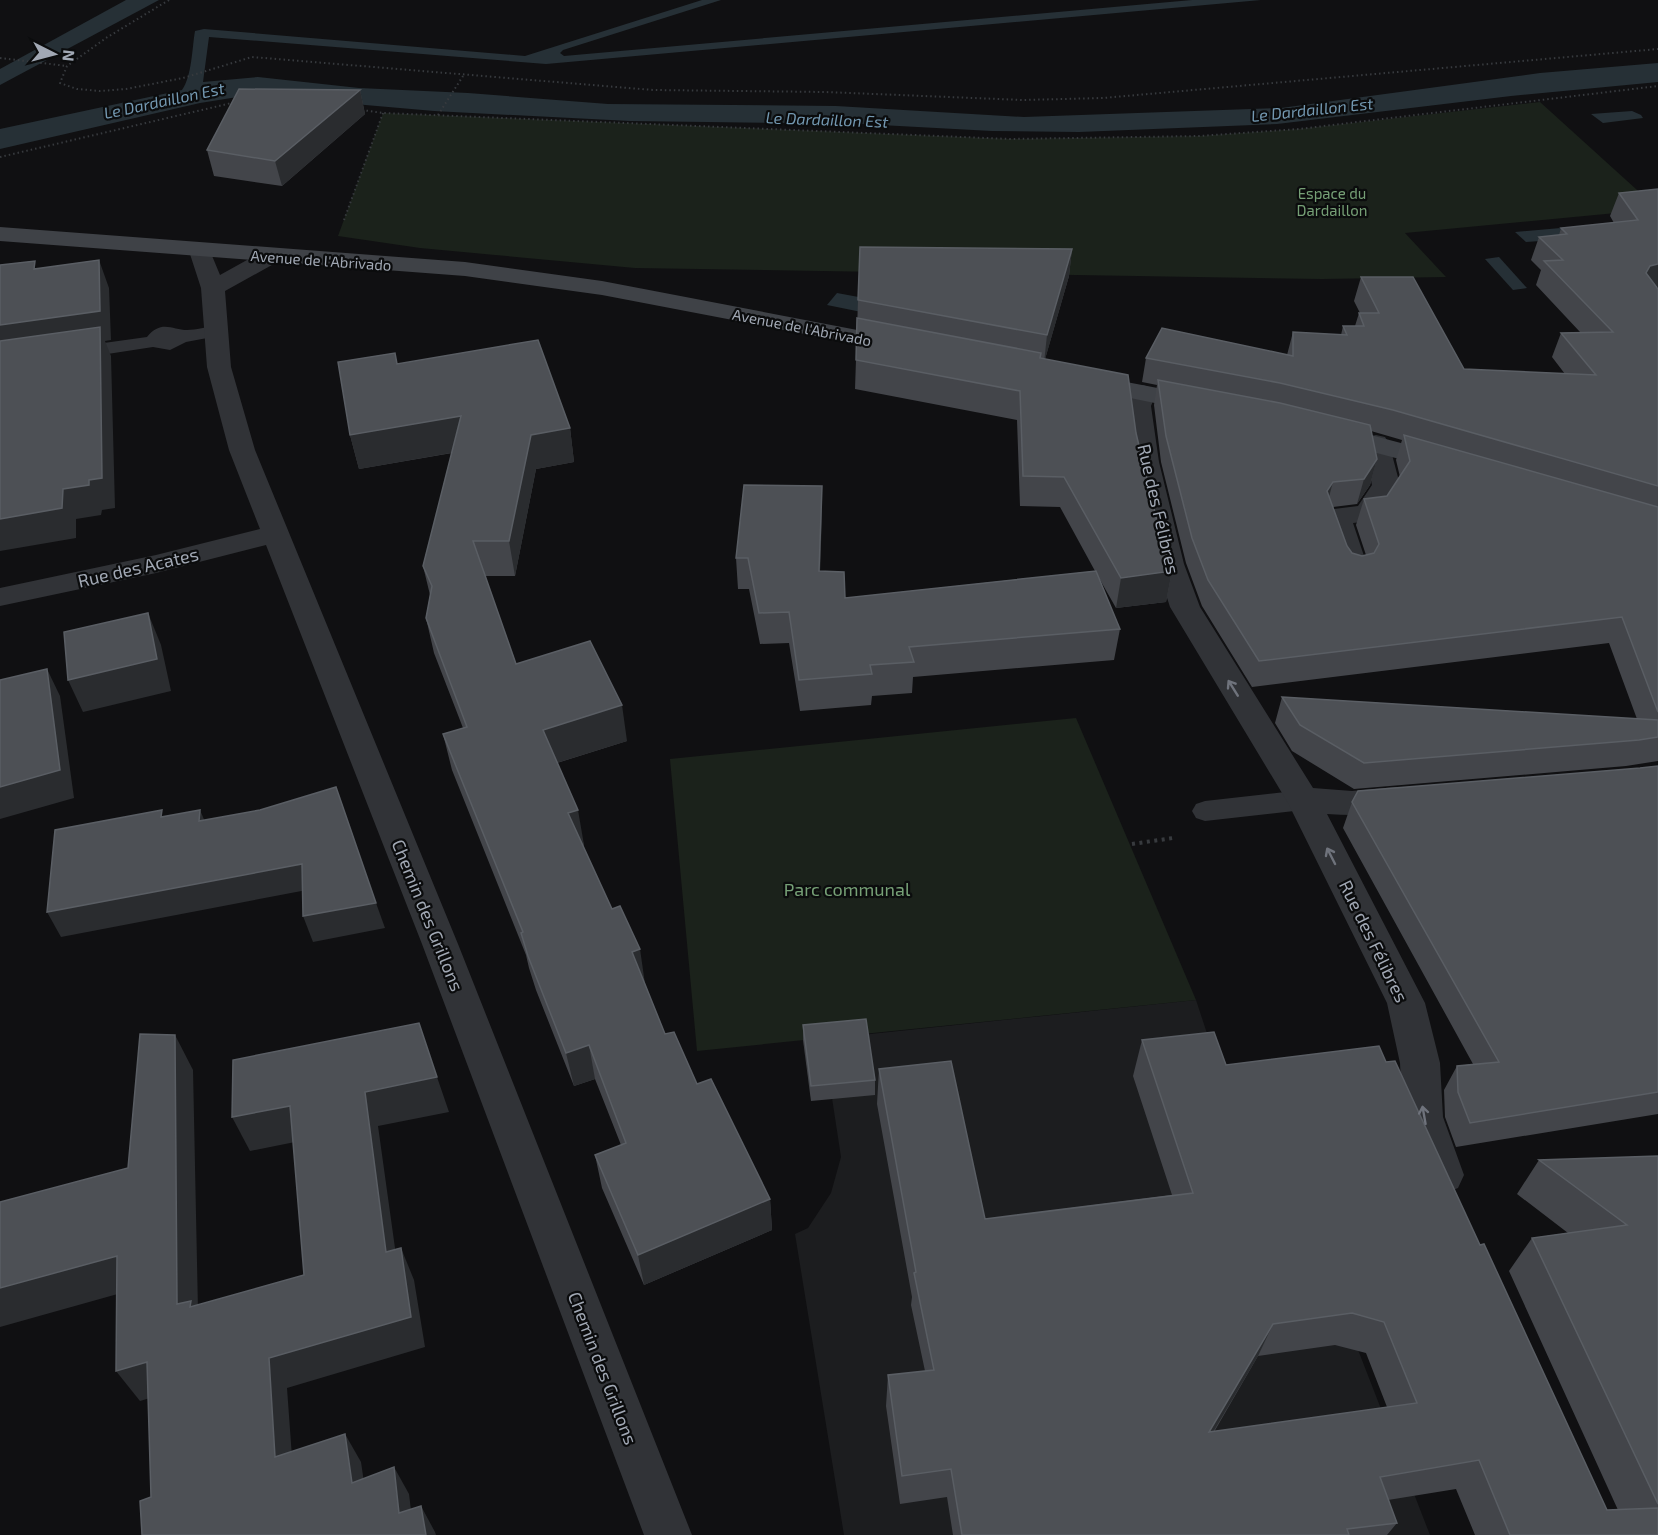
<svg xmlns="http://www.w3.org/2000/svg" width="1658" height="1535" viewBox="0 0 1658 1535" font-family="'Exo 2',sans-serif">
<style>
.built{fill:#1c1d1f}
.green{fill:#1b221b}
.water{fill:#263036}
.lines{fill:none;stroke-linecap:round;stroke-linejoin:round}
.path-far1{stroke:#373a3e;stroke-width:2;stroke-dasharray:1.5 3;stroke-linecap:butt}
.path{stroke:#373a3e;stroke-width:4;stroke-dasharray:3 4.5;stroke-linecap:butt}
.lane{fill:#313337;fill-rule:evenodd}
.street{fill:#313337;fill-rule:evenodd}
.secondary{fill:#3f4247;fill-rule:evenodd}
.wall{fill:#43454a;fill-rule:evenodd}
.shaded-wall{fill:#2a2c2f}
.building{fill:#4d5055;stroke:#5a5e64;stroke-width:1.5;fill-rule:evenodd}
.oneway{stroke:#6f737c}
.labels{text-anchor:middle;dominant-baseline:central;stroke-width:4.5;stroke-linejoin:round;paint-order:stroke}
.far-park-label{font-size:15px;fill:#76a076;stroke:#0b0c0d}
.far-street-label{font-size:15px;fill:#a1a8b4;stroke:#0b0c0d}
.far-water-label{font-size:16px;font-style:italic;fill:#7499b2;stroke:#0b0c0d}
.street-label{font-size:18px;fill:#a1a8b4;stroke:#0b0c0d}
.park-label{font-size:18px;fill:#76a076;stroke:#0b0c0d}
</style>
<rect width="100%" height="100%" fill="#101012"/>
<path class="built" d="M1196,1000L1228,1097L1259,1095L1430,1535H844L795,1234L808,1228L831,1193L841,1157L823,1039Z"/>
<g class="green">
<path d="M1540,102L1658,209L1405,233L1446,277L1322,279L635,268L420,248L338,236L383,113L1010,139L1199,136L1299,129Z"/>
<path d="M1076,718L1196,1000L697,1051L670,759Z"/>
</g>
<g class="water">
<path d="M126,0H159L0,85V69Z"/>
<path d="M702,0H721L563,50L560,53L564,56L1192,0H1261L546,64L209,37L203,82L258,77L359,88L468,93L608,104L836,106L1024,117L1281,108L1540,73L1658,63V82L1511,96L1277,124L1079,132L992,131L862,124L630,121L434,111L250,95L200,103L0,149V129L182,90C192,76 192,48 195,31L204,29L525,56Z"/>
<path d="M1632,111L1641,115L1643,118L1603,123L1591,114Z"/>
<path d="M1572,227L1583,238L1526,242L1515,232Z"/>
<path d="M1499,257L1527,288L1513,290L1485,259Z"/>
<path d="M837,293L880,301L881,316L827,305Z"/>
</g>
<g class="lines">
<g class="path-far1">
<path d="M169,0L106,38L67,66L60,83L77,89L100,91L126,89L183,78L252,57L653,90L825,92L1023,100L1103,98L1658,49"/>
<path d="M0,58L67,66"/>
<path d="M362,110L383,113L1010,139L1199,136L1299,129L1658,86"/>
<path d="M438,115L463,76"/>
<path d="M0,157L236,102"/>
<path d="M344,220L383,113"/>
</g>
<path class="path" d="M1132,844L1173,838"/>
<g class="lane">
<path d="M216,325L223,327L225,331L223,335L186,342L170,350L153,347L75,359L68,357L66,353L68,349L75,347L147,337C161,319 173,330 187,330C196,330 207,327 216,325Z"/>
<path d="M1303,790L1312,793L1316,800L1312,807L1303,810L1205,821L1196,818L1192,811L1196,804L1205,801Z"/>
</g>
<g class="street">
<path d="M200,244L208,246L220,275L263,251L271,249L279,251L282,256L279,261L225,291L231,367L255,450L458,944L692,1535H644L422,944L266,545L156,573L0,606V588L156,555L260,529L229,450L207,367L201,288L189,251L192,246Z"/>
<path d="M1143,385L1152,388L1156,393L1151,406L1159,462L1184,564L1200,607L1313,788L1352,791L1396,787L1408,790L1413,799L1408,808C1382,816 1354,816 1327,814L1425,1003L1440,1063L1443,1117L1464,1175L1458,1188L1443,1194L1428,1188L1403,1117L1400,1063L1387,1003L1288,803L1170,607L1156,564L1133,462L1125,406L1134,388Z"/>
<path d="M1376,435L1385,437L1389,443L1400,485L1377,520L1353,523L1365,559L1361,565L1351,568L1341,565L1322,516L1326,510L1358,506L1372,485L1363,443L1367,437Z"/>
</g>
<g class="secondary">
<path d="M0,227L465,262L602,281L899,338L908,340L911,345L908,350L899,352L602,295L465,276L0,241Z"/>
<path d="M1085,374L1199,396L1208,399L1212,404L1208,409L1199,412L1076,387L1072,382L1076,377Z"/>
<path d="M1329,424L1450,456L1454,462L1450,468L1441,470L1320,438L1316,432L1320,426Z"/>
</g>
</g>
<g class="wall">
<path d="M360,90L365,114L282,186L214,176L207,150Z"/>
<path d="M1658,189L1656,287L1658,289V761L1626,766L1354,789L1292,751L1275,723L1282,697L1637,719L1609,643L1252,687L1202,606L1186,563L1161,462L1154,405L1157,385L1142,382L1146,358L1287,355L1293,332L1341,335L1343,326H1355L1359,313H1360L1354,301L1361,277L1464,369L1565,374L1552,357L1561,333L1580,332L1536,285L1541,270L1531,260L1539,237L1559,235L1561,228L1614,223L1610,216L1619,193ZM1371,431L1402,440L1396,460L1400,477L1387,496L1364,499L1356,525L1366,555L1362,556L1352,553L1347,546L1333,507L1357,504L1370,485L1377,459Z"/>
<path d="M1072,249L1069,276L1045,359L1136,433L1160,534L1172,571L1166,602L1116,608L1099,578L1120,629L1114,660L913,677L912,693L872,696L871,705L800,711L789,643L760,644L749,589H738L736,558L822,486L820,571L845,598L1095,571L1060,507L1020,506L1017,420L855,389L858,300Z"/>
<path d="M397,364L570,428L574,462L536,469L515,576H485L516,664L627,741L557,763L584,845L583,846L645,984L665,1034L770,1199L772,1230L644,1285L602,1188L595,1155L621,1145L595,1079L574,1086L536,990L529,968L526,955L452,770L443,734L463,728L434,653L426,618L430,595L423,566L452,453L359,469L350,435Z"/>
<path d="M1658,766V1114L1456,1147L1445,1117L1444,1090L1457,1066L1473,1064L1343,828L1352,802Z"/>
<path d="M803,1025L875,1080V1095L811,1101L803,1040Z"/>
<path d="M1142,1040L1226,1065L1386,1062L1480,1245L1607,1510H1618L1509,1271L1532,1238L1568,1233L1517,1194L1539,1160L1658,1156V1535H1475L1456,1489L1388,1500L1397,1523L1387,1535H953L947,1497L900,1504L886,1406L888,1375L925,1371L911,1305L912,1297L877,1104L879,1069L985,1219L1172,1195L1133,1076ZM1335,1345L1366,1353L1387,1407L1214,1432L1258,1356Z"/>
</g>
<g class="shaded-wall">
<path d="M360,90L365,114L282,186L275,161Z"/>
<path d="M1072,249L1069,276L1044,363L1047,335Z"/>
<path d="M99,260L109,288L111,340L105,341L111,356L115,508L102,510L101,515L76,519V538L0,551V519L63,489L0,356V325Z"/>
<path d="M1658,264V287L1640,290L1646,273L1650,266Z"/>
<path d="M461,416L468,450L359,469L350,435Z"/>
<path d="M570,428L574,462L536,469L515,576L509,541L531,435Z"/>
<path d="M1377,459L1370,485L1357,504L1364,479Z"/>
<path d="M1333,482L1326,508L1327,491Z"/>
<path d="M822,486V516L819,602V571Z"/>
<path d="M1172,571L1166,602L1116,608L1121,578Z"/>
<path d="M148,613L161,645L171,691L83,712L68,680Z"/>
<path d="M47,669L60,696L74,798L0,819V787Z"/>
<path d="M622,705L627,741L550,765L543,730Z"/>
<path d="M200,810L211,836L199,821Z"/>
<path d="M578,810L584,845L574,848L568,813Z"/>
<path d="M302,864L312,889L61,937L47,912Z"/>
<path d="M376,903L385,928L313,942L303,916Z"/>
<path d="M640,949L645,984L632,952Z"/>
<path d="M175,1035L193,1070L198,1311L177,1304Z"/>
<path d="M589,1045L595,1079L574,1086L566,1053Z"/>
<path d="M437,1077L449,1112L378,1126L400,1284L386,1252L365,1092Z"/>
<path d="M290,1106L305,1140L250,1151L232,1117Z"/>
<path d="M770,1199L772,1230L644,1285L638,1255Z"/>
<path d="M401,1248L414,1280L425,1347L287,1388L294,1485L275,1457L269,1358Z"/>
<path d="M117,1256L139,1288L0,1327V1288Z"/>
<path d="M1273,1324L1258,1356L1196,1461L1209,1432Z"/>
<path d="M147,1362L170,1392L140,1401L116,1371Z"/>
<path d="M345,1434L361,1462L368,1510L352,1483Z"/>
<path d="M394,1467L409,1494L414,1535L399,1513Z"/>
<path d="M421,1506L435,1532L436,1535H426Z"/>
</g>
<g class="building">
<path d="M239,89L360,90L275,161L207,150Z"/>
<path d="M1658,189V264L1650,266L1646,273L1658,289V486L1393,410L1280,383L1146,358L1162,328L1293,356V332L1347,335L1343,326H1364L1359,313H1379L1361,277H1413L1464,369L1596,375L1561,333L1613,332L1544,261L1563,260L1539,237L1567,234L1561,228L1638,220L1619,193Z"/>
<path d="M860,247L1072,249L1047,335L858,300Z"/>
<path d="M99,260L100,311L0,325V265L35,261L34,269Z"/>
<path d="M857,318L1041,353L1040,358L1128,375L1136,433L1160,534L1172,571L1121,578L1064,477L1023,476L1020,391L856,360Z"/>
<path d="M100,327L102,478L89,480V485L63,489L62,508L0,519V341Z"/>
<path d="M538,340L570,428L531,435L509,541H473L516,664L590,641L622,705L543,730L578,810L568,813L612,909L620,906L640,949L632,952L665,1034L674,1032L697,1084L711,1079L770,1199L638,1255L595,1155L626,1143L589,1045L566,1053L528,956L521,933L523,932L443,734L467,727L426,618L432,586L423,566L461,416L350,435L338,362L395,353L397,364Z"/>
<path d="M1158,380L1280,403L1370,425L1377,459L1364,479L1333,482L1327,491L1347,546L1352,553L1362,556L1374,553L1379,544L1364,499L1387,496L1410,461L1404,435L1658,507V712L1622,617L1259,661L1208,580L1192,538L1166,436Z"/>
<path d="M744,485L822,486L819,571L844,572L845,598L1096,571L1120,629L909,647L914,662L870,665L872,674L799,680L789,612L759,613L748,558H736Z"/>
<path d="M148,613L157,659L68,680L64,632Z"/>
<path d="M47,669L60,770L0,787V680Z"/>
<path d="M1282,697L1658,720V737L1639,740L1364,763L1300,725Z"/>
<path d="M1658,766V1092L1470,1123L1458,1092L1457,1066L1499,1062L1352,802L1358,791L1640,768Z"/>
<path d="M336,787L376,903L303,916L302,864L47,912L55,830L162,810L161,817L200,810L199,821L260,810Z"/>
<path d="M866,1019L875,1080L811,1086L803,1025Z"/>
<path d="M419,1023L437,1077L365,1092L386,1252L401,1248L411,1317L269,1358L275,1457L345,1434L352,1483L394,1467L399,1513L421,1506L426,1535H142L140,1501L151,1497L147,1362L116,1371L117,1256L0,1288V1202L128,1168L140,1034L175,1035L177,1304L191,1301L190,1307L304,1275L290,1106L232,1117L233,1060Z"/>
<path d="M1214,1032L1226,1065L1379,1046L1386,1062L1395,1061L1480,1245L1484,1244L1607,1510L1658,1508V1535H1510L1479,1460L1380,1477L1397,1523L1347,1529L1349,1535H962L951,1469L902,1476L888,1375L934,1370L914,1273L916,1272L879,1069L951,1061L985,1219L1193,1193L1142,1040ZM1352,1313L1384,1322L1417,1403L1209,1432L1273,1324Z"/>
<path d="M1658,1156V1504L1532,1238L1627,1225L1539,1160Z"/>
</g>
<defs><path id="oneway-shaft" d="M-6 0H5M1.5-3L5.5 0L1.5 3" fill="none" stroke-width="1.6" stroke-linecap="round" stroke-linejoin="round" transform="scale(1.5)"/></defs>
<g class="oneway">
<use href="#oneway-shaft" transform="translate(1233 688) rotate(-122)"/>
<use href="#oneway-shaft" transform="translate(1331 856) rotate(-117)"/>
<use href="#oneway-shaft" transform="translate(1424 1115) rotate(-100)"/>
</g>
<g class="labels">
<g class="far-park-label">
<text x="1332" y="193">Espace du<tspan x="1332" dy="17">Dardaillon</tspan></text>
</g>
<g class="far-street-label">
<text transform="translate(321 260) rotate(4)">Avenue de l'Abrivado</text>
<text transform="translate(802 327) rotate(11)">Avenue de l'Abrivado</text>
</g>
<g class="far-water-label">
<text transform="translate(164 100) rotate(-12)">Le Dardaillon Est</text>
<text transform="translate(1312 109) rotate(-6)">Le Dardaillon Est</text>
<text transform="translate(827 119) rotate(2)">Le Dardaillon Est</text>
</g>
<g class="street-label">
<text transform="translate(1159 509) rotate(77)">Rue des Félibres</text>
<text transform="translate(138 567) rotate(-13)">Rue des Acates</text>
<text transform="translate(428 915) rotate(68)">Chemin des Grillons</text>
<text transform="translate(1374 941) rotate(64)">Rue des Félibres</text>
<text transform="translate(603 1368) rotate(69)">Chemin des Grillons</text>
</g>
<g class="park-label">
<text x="847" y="889">Parc communal</text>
</g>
</g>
<g transform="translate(54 54) rotate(96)" stroke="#0b0c0d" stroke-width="4.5" paint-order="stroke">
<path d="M0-4.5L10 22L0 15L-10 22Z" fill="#a1a8b4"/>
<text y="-9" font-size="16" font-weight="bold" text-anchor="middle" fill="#a1a8b4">N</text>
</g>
</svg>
